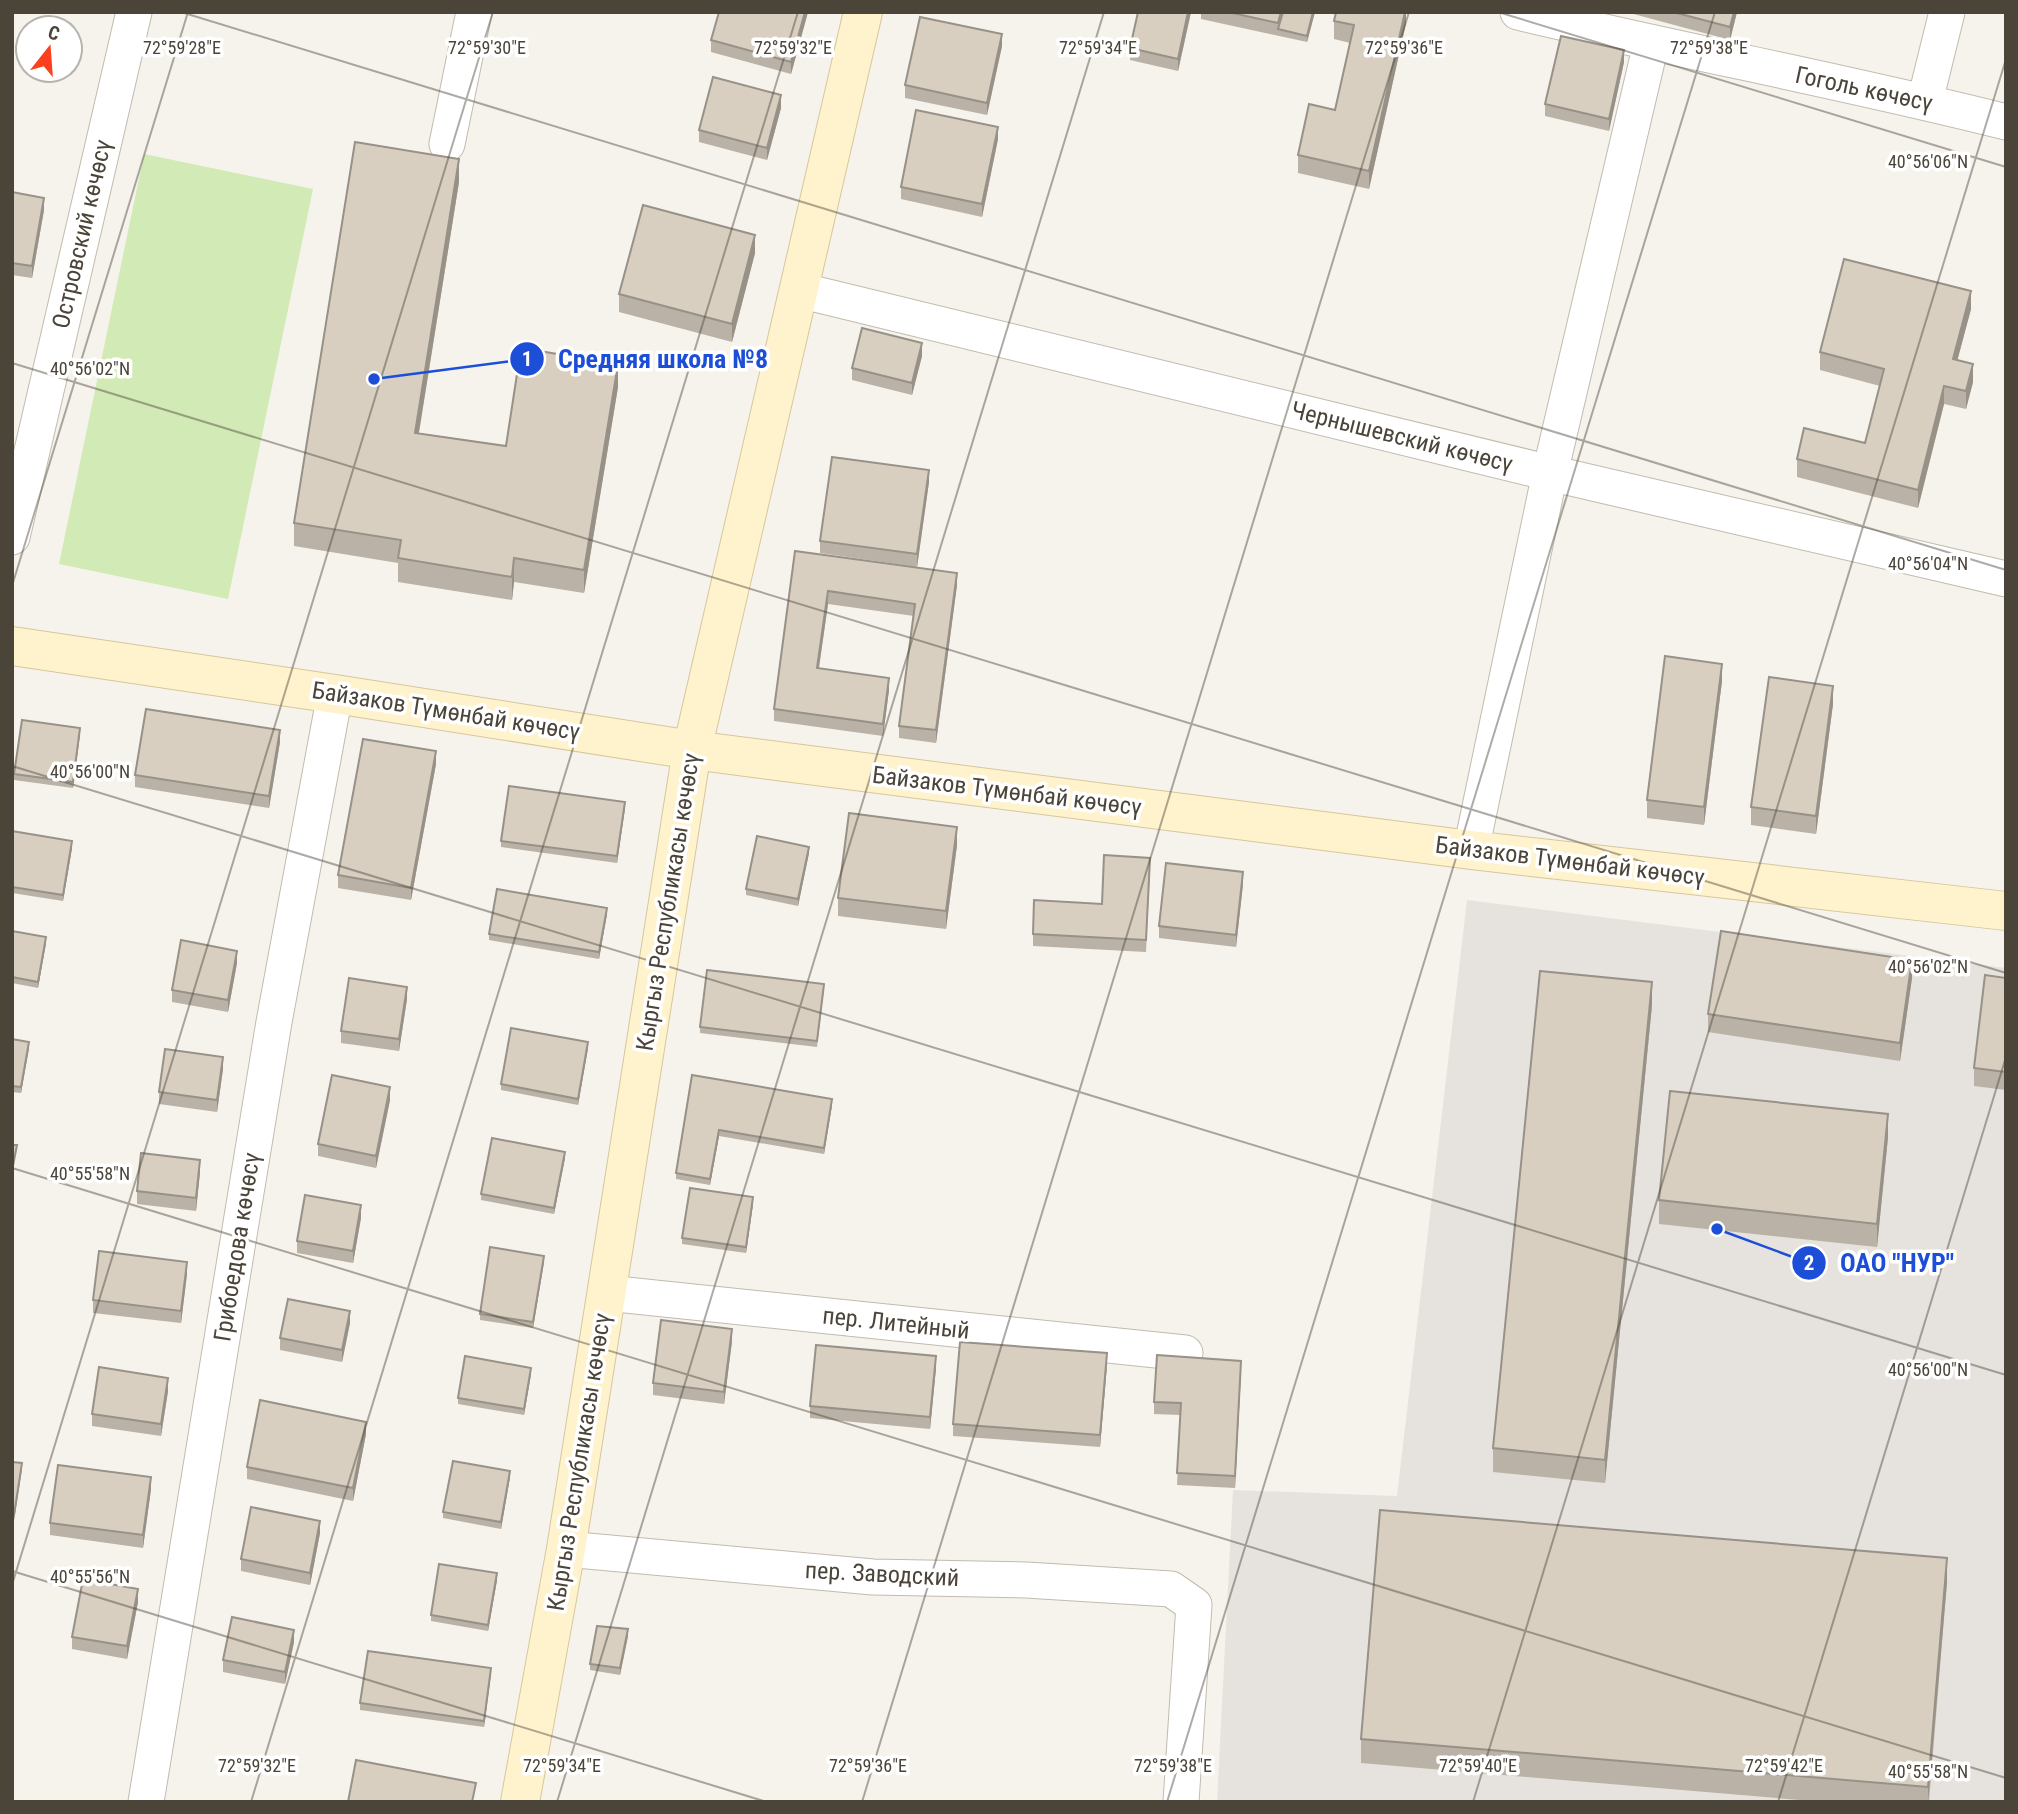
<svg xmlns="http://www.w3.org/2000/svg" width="2018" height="1814" viewBox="0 0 2018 1814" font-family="'Roboto Condensed',sans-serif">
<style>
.industrial{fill:#e6e2dd}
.green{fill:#d2eab5}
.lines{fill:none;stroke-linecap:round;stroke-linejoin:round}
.minor-casing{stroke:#c2bbae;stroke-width:37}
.secondary-casing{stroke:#d6c79b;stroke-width:40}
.minor{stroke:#fff;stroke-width:35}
.secondary{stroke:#fff3cd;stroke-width:38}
.wall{fill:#bab2a6}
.shaded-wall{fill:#979187}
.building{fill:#d8cfc1;stroke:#979187;stroke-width:2}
.ticks{fill:none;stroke:#4b4439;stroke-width:2;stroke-opacity:0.45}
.labels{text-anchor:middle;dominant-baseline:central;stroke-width:7;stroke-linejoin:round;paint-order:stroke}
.street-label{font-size:24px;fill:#4b4439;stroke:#fff}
.ticks-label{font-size:18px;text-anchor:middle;fill:#4b4439;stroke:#fff;stroke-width:7;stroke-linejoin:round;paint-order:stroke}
.leader{fill:none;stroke:#1d4ed8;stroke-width:2.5}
.callout-dot{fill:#1d4ed8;stroke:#fff;stroke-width:2.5}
.mark-label{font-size:21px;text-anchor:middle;font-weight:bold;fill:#fff}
.callout-label{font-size:26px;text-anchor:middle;font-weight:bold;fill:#1d4ed8;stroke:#fff;stroke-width:7;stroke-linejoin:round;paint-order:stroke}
</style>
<rect width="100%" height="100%" fill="#f6f3ec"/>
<path class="industrial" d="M1467,900L2006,968V1802H1217L1233,1490L1397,1496Z"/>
<path class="green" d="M144,154L313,189L228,599L59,564Z"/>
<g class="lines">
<g class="minor-casing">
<g id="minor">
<path d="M1518,12C1680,51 1844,81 2006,122"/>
<path d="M1925,101L1947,12"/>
<path d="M447,144L474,12"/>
<path d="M799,290L1550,473L2006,579"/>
<path d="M12,537L134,12"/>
<path d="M1471,850L1550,473L1651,44"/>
<path d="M607,1293L1185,1353"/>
<path d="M566,1549L873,1577L1026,1580L1171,1589L1194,1605L1181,1802"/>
<path d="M146,1802L274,1022L335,694"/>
</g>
</g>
<g class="secondary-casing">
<g id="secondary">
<path d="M12,646L335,694L692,750L1471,850L2006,911"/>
<path d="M520,1802L566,1549L692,750L863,12"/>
</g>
</g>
<use href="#minor" class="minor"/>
<use href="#secondary" class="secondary"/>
</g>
<g class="wall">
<path d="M808,12L791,74L711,52V40Z"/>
<path d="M1191,12L1178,71L1130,60V48Z"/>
<path d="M1201,12H1315L1307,42L1201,19Z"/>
<path d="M1406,12V23L1369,189L1298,173V155L1335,110L1350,43L1334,39V21Z"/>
<path d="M1626,12H1737L1730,40Z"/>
<path d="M1002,46L987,115L905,98V85Z"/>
<path d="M1624,62L1609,131L1545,116V104Z"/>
<path d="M781,108L767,160L699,142V130Z"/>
<path d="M998,139L982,217L901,199V187Z"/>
<path d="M459,182L419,433L506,446L618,387L584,593L514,582L512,600L398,582V563L294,546V523Z"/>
<path d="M12,192L44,210L32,278L12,275Z"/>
<path d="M755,253L732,342L619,312V294Z"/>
<path d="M1971,309L1957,360L1973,382L1966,409L1944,404L1918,508L1797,477V459L1865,443L1880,386L1820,370V352Z"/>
<path d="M922,356L912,395L852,380V368Z"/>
<path d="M929,482L917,567L820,553V541Z"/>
<path d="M795,551L957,585L936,743L899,738V726L914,616L828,604L819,668L889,690L883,736L774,721V709Z"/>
<path d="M1722,681L1704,825L1647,818V800Z"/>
<path d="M1833,704L1816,834L1751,825V807Z"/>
<path d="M80,734L73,788L14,780V774Z"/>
<path d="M280,742L269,808L135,787V775Z"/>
<path d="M436,764L411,900L338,888V875Z"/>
<path d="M625,808L617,863L501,847V841Z"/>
<path d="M12,831L72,848L63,901L12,893Z"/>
<path d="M957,845L946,929L838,916V898Z"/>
<path d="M809,853L798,906L746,895V889Z"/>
<path d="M1150,870L1146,952L1033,946V934L1102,904Z"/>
<path d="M1243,884L1236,947L1159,938V926Z"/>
<path d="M607,914L599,959L489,940V934Z"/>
<path d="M12,931L46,943L38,988L12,983Z"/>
<path d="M237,963L228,1012L172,1002V990Z"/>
<path d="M1912,978L1900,1061L1708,1032V1014Z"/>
<path d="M2006,978V1090L1974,1086V1068Z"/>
<path d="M824,990L817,1047L700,1033V1027Z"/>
<path d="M407,999L399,1051L341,1043V1031Z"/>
<path d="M1652,1005L1605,1483L1493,1472V1448Z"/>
<path d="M12,1039L29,1048L21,1093L12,1092Z"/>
<path d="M588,1048L578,1105L501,1090V1084Z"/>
<path d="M223,1069L217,1112L159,1104V1092Z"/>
<path d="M692,1075L832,1105L824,1154L719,1136L710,1185L676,1179V1173Z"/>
<path d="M390,1100L376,1168L318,1156V1144Z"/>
<path d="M1888,1137L1877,1247L1659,1224V1200Z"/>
<path d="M565,1158L554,1214L481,1200V1194Z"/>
<path d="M200,1172L196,1211L137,1204V1191Z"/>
<path d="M753,1204L746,1253L682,1244V1238Z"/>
<path d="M361,1218L353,1263L297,1253V1241Z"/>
<path d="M544,1262L533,1328L480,1320V1314Z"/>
<path d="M187,1274L181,1323L93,1313V1300Z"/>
<path d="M350,1323L342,1362L280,1350V1338Z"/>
<path d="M732,1341L724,1404L653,1395V1383Z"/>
<path d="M1107,1365L1100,1447L953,1436V1424Z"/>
<path d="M936,1368L930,1429L810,1418V1406Z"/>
<path d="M1241,1373L1235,1488L1177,1485L1180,1415L1154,1414V1402Z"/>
<path d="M531,1374L524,1415L458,1404V1398Z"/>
<path d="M168,1391L161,1436L92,1426V1414Z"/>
<path d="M366,1434L353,1501L247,1479V1467Z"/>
<path d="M510,1477L501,1529L443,1518V1512Z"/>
<path d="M151,1489L143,1548L50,1535V1523Z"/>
<path d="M320,1533L310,1585L241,1571V1559Z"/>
<path d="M497,1580L488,1631L431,1621V1615Z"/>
<path d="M1947,1582L1929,1802H1824L1361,1763V1739Z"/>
<path d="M138,1602L127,1659L72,1649V1637Z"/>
<path d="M628,1636L620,1675L590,1670V1664Z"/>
<path d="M294,1642L285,1684L223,1672V1660Z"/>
<path d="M491,1674L484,1727L360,1710V1703Z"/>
</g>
<g class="shaded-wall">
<path d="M805,12H808L791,74V62Z"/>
<path d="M1188,12H1191L1178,71V59Z"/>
<path d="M1313,12H1315L1307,42V36Z"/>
<path d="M1405,12H1406V23L1369,189V171Z"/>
<path d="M1734,12H1737L1730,40V27Z"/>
<path d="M1002,34V46L987,115V103Z"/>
<path d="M1624,50V62L1609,131V119Z"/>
<path d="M781,95V108L767,160V148Z"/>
<path d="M998,127V139L982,217V204Z"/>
<path d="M459,159V182L415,456V433Z"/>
<path d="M44,198V210L32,278V266Z"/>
<path d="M755,235V253L732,342V324Z"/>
<path d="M1971,291V309L1953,377V359Z"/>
<path d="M922,343V356L912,395V383Z"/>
<path d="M618,364V387L584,593V570Z"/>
<path d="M1973,364V382L1966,409V391Z"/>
<path d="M1944,386V404L1918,508V490Z"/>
<path d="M929,470V482L917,567V554Z"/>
<path d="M514,558V582L512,600V577Z"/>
<path d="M957,573V585L936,743V730Z"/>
<path d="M828,591V604L817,680V668Z"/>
<path d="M1722,664V681L1704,825V807Z"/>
<path d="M889,678V690L883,736V724Z"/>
<path d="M1833,686V704L1816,834V816Z"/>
<path d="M80,728V734L73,788V782Z"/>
<path d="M280,730V742L269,808V796Z"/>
<path d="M436,751V764L411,900V888Z"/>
<path d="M625,802V808L617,863V856Z"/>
<path d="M957,827V845L946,929V911Z"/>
<path d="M72,841V848L63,901V895Z"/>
<path d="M809,847V853L798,906V899Z"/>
<path d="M1243,872V884L1236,947V935Z"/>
<path d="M607,908V914L599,959V952Z"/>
<path d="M46,937V943L38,988V982Z"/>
<path d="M237,951V963L228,1012V1000Z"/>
<path d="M1912,960V978L1900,1061V1043Z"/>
<path d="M1652,982V1005L1605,1483V1460Z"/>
<path d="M407,987V999L399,1051V1039Z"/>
<path d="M29,1042V1048L21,1093V1087Z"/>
<path d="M588,1042V1048L578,1105V1099Z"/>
<path d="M223,1057V1069L217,1112V1100Z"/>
<path d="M390,1087V1100L376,1168V1156Z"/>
<path d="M832,1099V1105L824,1154V1148Z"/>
<path d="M1888,1114V1137L1877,1247V1224Z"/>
<path d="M719,1130V1136L710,1185V1179Z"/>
<path d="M565,1152V1158L554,1214V1208Z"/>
<path d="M200,1160V1172L196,1211V1198Z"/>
<path d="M753,1197V1204L746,1253V1247Z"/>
<path d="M361,1205V1218L353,1263V1251Z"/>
<path d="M544,1256V1262L533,1328V1322Z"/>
<path d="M187,1262V1274L181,1323V1311Z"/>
<path d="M350,1311V1323L342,1362V1350Z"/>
<path d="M732,1329V1341L724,1404V1392Z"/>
<path d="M1107,1353V1365L1100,1447V1435Z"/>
<path d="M936,1356V1368L930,1429V1417Z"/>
<path d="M1241,1361V1373L1235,1488V1476Z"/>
<path d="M531,1368V1374L524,1415V1409Z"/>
<path d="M168,1378V1391L161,1436V1424Z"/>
<path d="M366,1422V1434L353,1501V1488Z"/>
<path d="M22,1463V1469L14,1521V1515Z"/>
<path d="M510,1471V1477L501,1529V1522Z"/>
<path d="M151,1477V1489L143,1548V1535Z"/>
<path d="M320,1521V1533L310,1585V1573Z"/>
<path d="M1947,1558V1582L1928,1802V1787Z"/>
<path d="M497,1573V1580L488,1631V1625Z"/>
<path d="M138,1589V1602L127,1659V1646Z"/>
<path d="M628,1629V1636L620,1675V1668Z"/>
<path d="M294,1630V1642L285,1684V1672Z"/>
<path d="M491,1668V1674L484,1727V1721Z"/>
</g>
<g class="building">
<path d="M719,12H805L791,62L711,40Z"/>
<path d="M1138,12H1188L1178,59L1130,48Z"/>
<path d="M1228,12H1281L1278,23Z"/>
<path d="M1283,12H1313L1307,36L1278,29Z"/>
<path d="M1336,12H1405L1369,171L1298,155L1309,104L1335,110L1354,25L1334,21Z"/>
<path d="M1673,12H1734L1730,27Z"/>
<path d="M920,17L1002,34L987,103L905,85Z"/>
<path d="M1561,36L1624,50L1609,119L1545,104Z"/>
<path d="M713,77L781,95L767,148L699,130Z"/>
<path d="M916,110L998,127L982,204L901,187Z"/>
<path d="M355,142L459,159L415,433L506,446L521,348L618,364L584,570L514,558L512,577L398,558L401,540L294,523Z"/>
<path d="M12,192L44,198L32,266L12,263Z"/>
<path d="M643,205L755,235L732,324L619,294Z"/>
<path d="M1844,259L1971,291L1953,359L1973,364L1966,391L1944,386L1918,490L1797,459L1804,428L1865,443L1884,369L1820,352Z"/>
<path d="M862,328L922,343L912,383L852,368Z"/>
<path d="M832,457L929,470L917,554L820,541Z"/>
<path d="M795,551L957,573L936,730L899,726L915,604L828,591L817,668L889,678L883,724L774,709Z"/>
<path d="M1665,656L1722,664L1704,807L1647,800Z"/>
<path d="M1769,677L1833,686L1816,816L1751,807Z"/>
<path d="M146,709L280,730L269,796L135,775Z"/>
<path d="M22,720L80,728L73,782L14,774Z"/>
<path d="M363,739L436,751L411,888L338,875Z"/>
<path d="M509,786L625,802L617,856L501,841Z"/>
<path d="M849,813L957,827L946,911L838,898Z"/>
<path d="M12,831L72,841L63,895L12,887Z"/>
<path d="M757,836L809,847L798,899L746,889Z"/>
<path d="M1104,855L1150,858L1146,940L1033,934L1034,900L1102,904Z"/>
<path d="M1166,863L1243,872L1236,935L1159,926Z"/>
<path d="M497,889L607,908L599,952L489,934Z"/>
<path d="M12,931L46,937L38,982L12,977Z"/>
<path d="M1721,931L1912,960L1900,1043L1708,1014Z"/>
<path d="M181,940L237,951L228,1000L172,990Z"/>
<path d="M707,970L824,984L817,1041L700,1027Z"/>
<path d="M1540,971L1652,982L1605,1460L1493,1448Z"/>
<path d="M1985,975L2006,978V1072L1974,1068Z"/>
<path d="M349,978L407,987L399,1039L341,1031Z"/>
<path d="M511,1028L588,1042L578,1099L501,1084Z"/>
<path d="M12,1039L29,1042L21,1087L12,1086Z"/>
<path d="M165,1049L223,1057L217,1100L159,1092Z"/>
<path d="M332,1075L390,1087L376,1156L318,1144Z"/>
<path d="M692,1075L832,1099L824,1148L719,1130L710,1179L676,1173Z"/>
<path d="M1670,1091L1888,1114L1877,1224L1659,1200Z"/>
<path d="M492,1138L565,1152L554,1208L481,1194Z"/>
<path d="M12,1145H17L12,1171Z"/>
<path d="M141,1153L200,1160L196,1198L137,1191Z"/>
<path d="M690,1188L753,1197L746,1247L682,1238Z"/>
<path d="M305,1195L361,1205L353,1251L297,1241Z"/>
<path d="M490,1247L544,1256L533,1322L480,1314Z"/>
<path d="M99,1251L187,1262L181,1311L93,1300Z"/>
<path d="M288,1299L350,1311L342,1350L280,1338Z"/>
<path d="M661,1320L732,1329L724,1392L653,1383Z"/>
<path d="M960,1342L1107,1353L1100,1435L953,1424Z"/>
<path d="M816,1345L936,1356L930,1417L810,1406Z"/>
<path d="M1157,1355L1241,1361L1235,1476L1177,1473L1181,1403L1154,1402Z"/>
<path d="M465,1356L531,1368L524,1409L458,1398Z"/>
<path d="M99,1367L168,1378L161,1424L92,1414Z"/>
<path d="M260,1400L366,1422L353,1488L247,1467Z"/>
<path d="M453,1461L510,1471L501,1522L443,1512Z"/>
<path d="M12,1462L22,1463L14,1515H12Z"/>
<path d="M58,1465L151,1477L143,1535L50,1523Z"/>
<path d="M251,1507L320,1521L310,1573L241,1559Z"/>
<path d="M1380,1510L1947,1558L1928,1787L1361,1739Z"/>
<path d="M439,1564L497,1573L488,1625L431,1615Z"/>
<path d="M83,1579L138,1589L127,1646L72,1637Z"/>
<path d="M232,1617L294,1630L285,1672L223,1660Z"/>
<path d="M597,1626L628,1629L620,1668L590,1664Z"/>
<path d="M368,1651L491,1668L484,1721L360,1703Z"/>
<path d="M356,1760L476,1783L472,1802H348Z"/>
</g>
<path class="ticks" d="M181,12L2006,570M1498,12L2006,167M12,363L2006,973M12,586L188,12M12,766L2006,1375M12,1168L2006,1778M12,1571L767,1802M12,1585L493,12M251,1802L798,12M557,1802L1104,12M862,1802L1409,12M1167,1802L1715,12M1473,1802L2006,59M1778,1802L2006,1057"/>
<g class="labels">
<g class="street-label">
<text transform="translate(1864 89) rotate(12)">Гоголь көчөсү</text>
<text transform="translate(82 234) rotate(-77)">Островский көчөсү</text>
<text transform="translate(1402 437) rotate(14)">Чернышевский көчөсү</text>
<text transform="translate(446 711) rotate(9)">Байзаков Түмөнбай көчөсү</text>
<text transform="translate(1007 791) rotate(7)">Байзаков Түмөнбай көчөсү</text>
<text transform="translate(1570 861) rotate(7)">Байзаков Түмөнбай көчөсү</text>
<text transform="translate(668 902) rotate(-81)">Кыргыз Республикасы көчөсү</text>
<text transform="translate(237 1247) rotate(-81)">Грибоедова көчөсү</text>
<text transform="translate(896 1323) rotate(6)">пер. Литейный</text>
<text transform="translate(579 1462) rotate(-81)">Кыргыз Республикасы көчөсү</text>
<text transform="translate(882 1574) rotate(3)">пер. Заводский</text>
</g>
</g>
<g class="ticks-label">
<text x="182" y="54">72°59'28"E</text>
<text x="487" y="54">72°59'30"E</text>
<text x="793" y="54">72°59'32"E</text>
<text x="1098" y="54">72°59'34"E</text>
<text x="1404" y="54">72°59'36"E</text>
<text x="1709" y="54">72°59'38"E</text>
<text x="1928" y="168">40°56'06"N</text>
<text x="90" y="375">40°56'02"N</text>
<text x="1928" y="570">40°56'04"N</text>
<text x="90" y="778">40°56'00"N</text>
<text x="1928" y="973">40°56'02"N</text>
<text x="90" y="1180">40°55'58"N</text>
<text x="1928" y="1376">40°56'00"N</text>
<text x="90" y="1583">40°55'56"N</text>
<text x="257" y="1772">72°59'32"E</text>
<text x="562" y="1772">72°59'34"E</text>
<text x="868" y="1772">72°59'36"E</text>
<text x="1173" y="1772">72°59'38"E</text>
<text x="1478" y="1772">72°59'40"E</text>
<text x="1784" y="1772">72°59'42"E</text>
<text x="1928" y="1778">40°55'58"N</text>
</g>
<path class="leader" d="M374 379L527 359M1717 1229L1809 1263"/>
<g class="callout-dot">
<circle cx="374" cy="379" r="7"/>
<circle cx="1717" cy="1229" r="7"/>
<circle cx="527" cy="359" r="18"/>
<circle cx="1809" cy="1263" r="18"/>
</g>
<g class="mark-label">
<text x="527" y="366">1</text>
<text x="1809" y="1270">2</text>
</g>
<g class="callout-label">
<text x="663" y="368">Средняя школа №8</text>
<text x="1897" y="1272">ОАО "НУР"</text>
</g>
<rect width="2018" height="1814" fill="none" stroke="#4b4439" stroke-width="28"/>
<g transform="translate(49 49) rotate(17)"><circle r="33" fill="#ffffff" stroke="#b7b4b0" stroke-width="2"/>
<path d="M0-5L12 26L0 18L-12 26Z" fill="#fc3f1d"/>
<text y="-10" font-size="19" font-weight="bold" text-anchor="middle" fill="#4b4439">С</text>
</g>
</svg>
